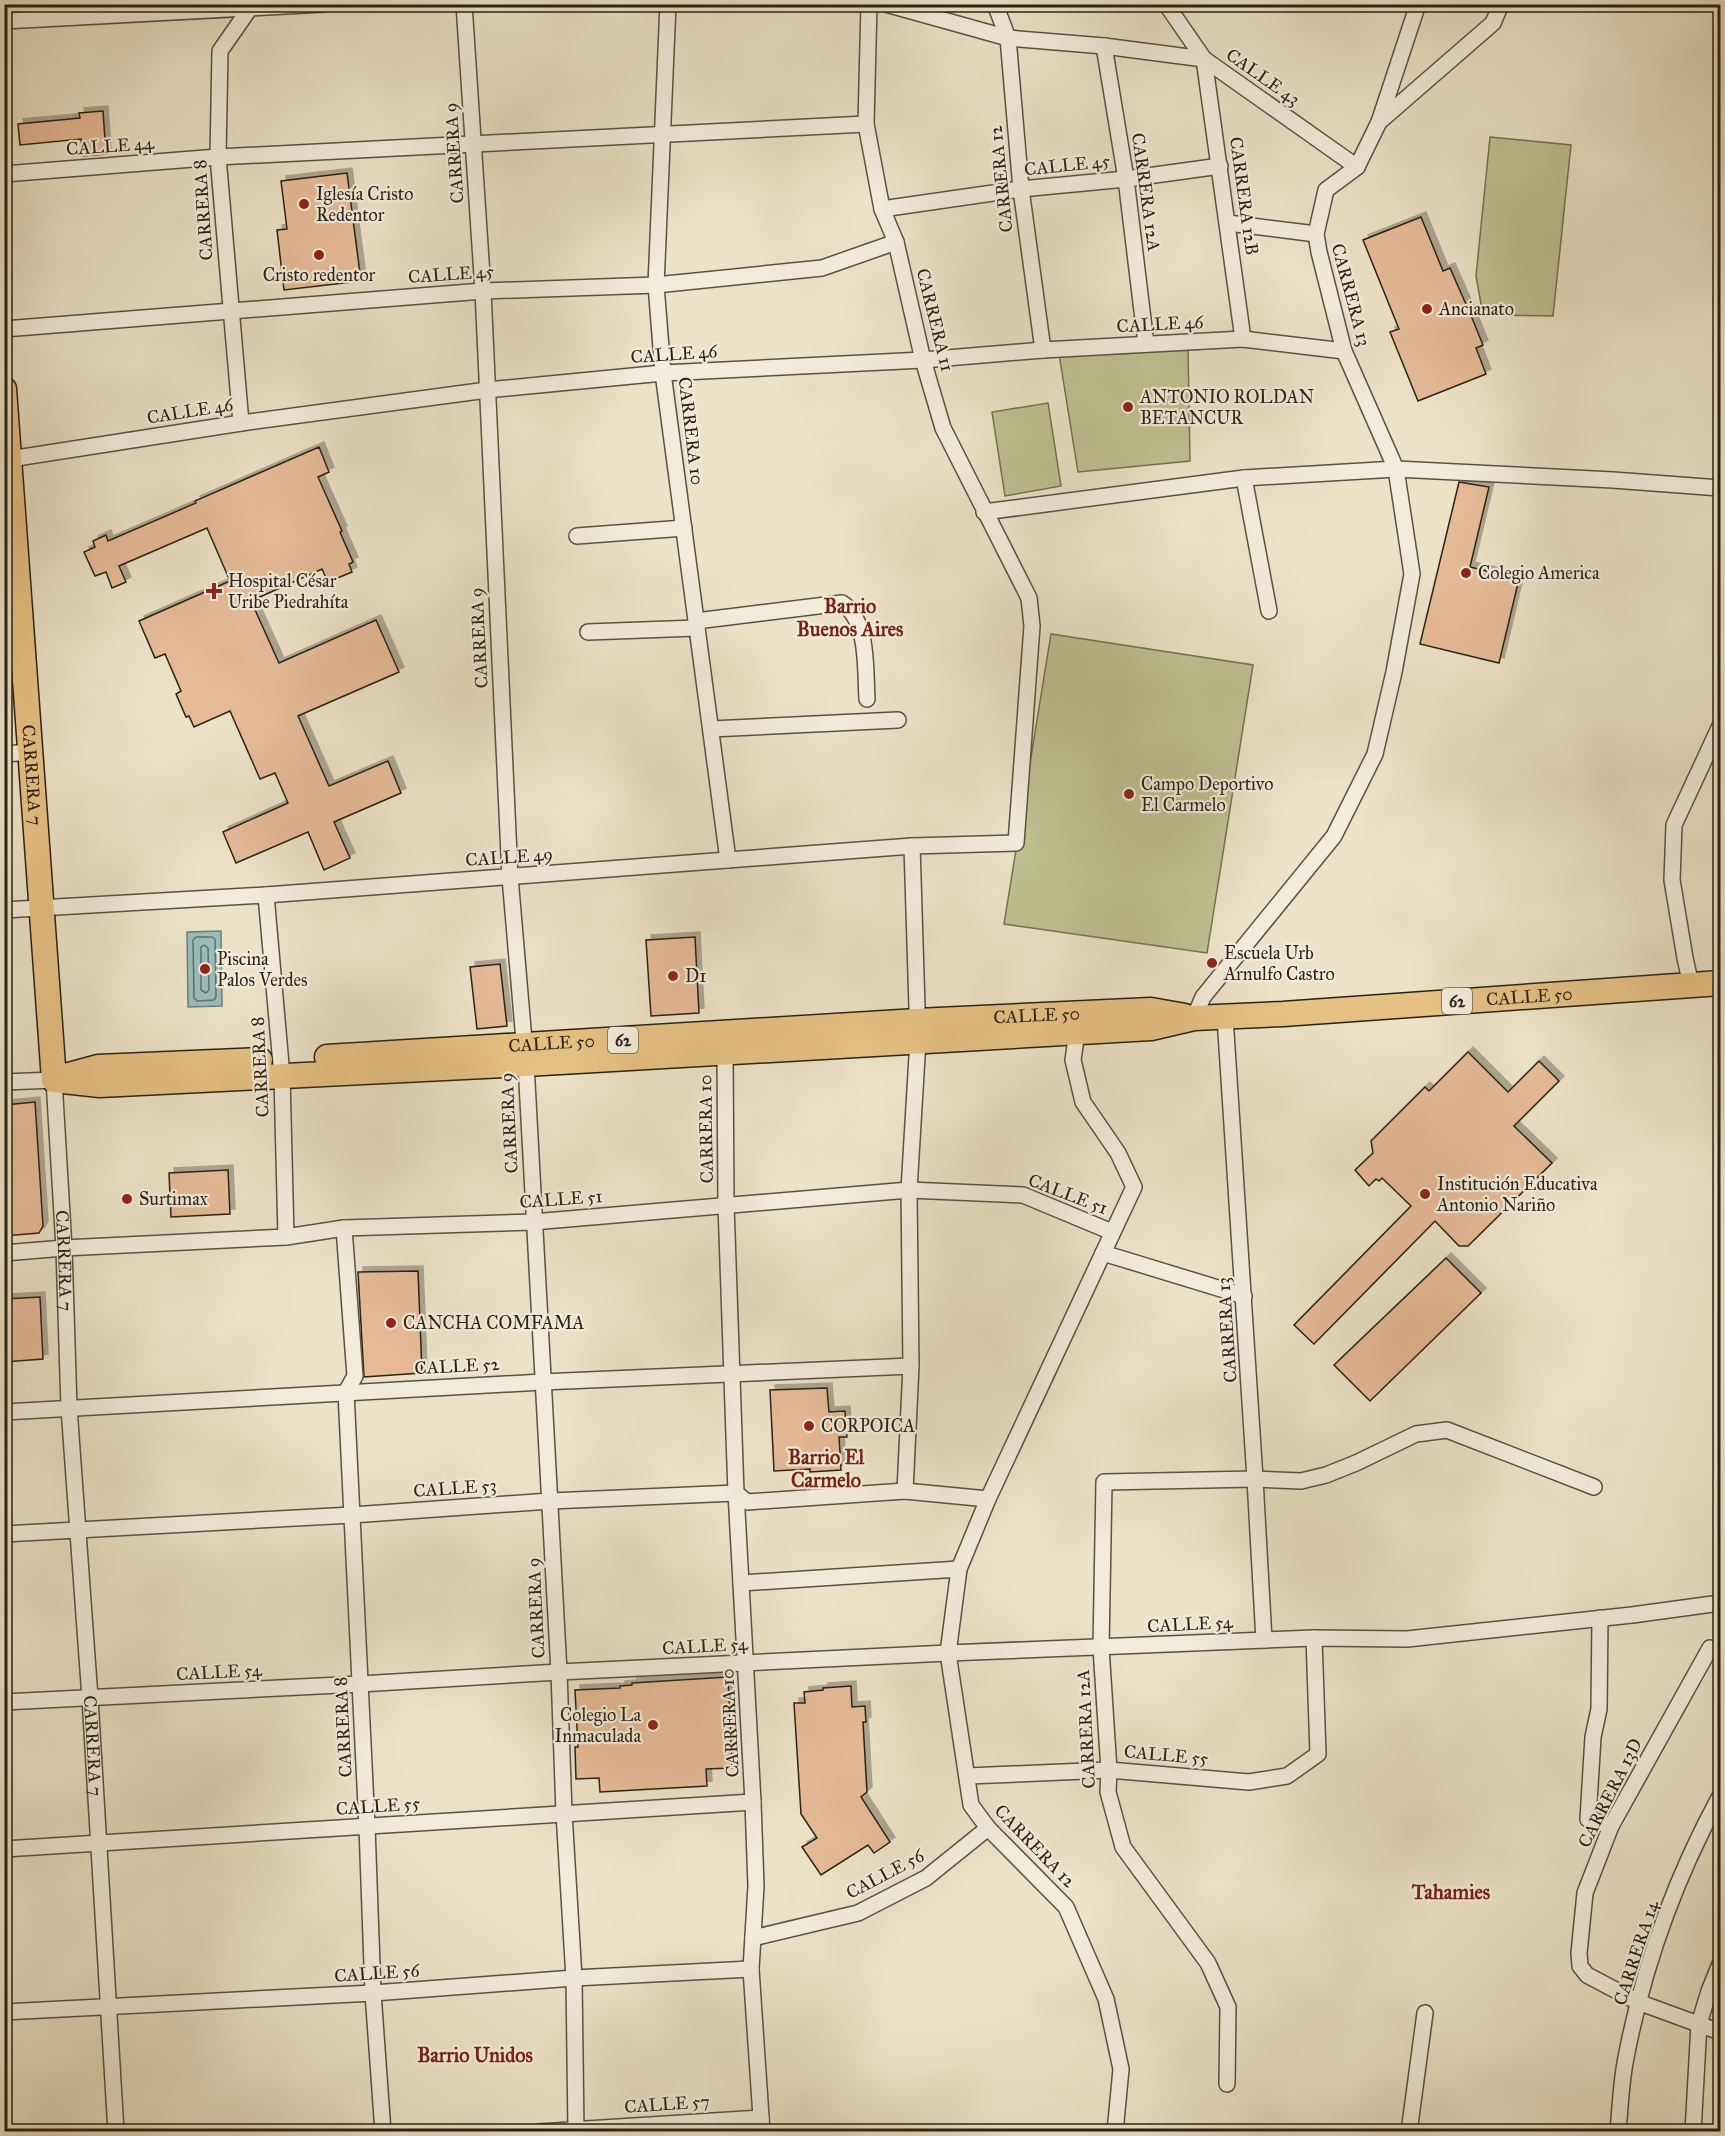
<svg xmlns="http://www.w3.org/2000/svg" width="1725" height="2136" viewBox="0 0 1725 2136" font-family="'IM FELL Great Primer',serif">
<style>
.green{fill:#bec191;stroke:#757053;stroke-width:1.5}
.water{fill:#99bdbb;stroke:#6d7e79;stroke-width:1.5}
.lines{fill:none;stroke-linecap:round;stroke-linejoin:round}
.shore{stroke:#626e68;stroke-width:1.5}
.building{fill:#e6ba97;stroke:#2c2015;stroke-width:1.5;filter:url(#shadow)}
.street-casing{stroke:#5c5042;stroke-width:18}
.primary-casing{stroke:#2c2015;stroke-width:27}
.street{stroke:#f2ecdb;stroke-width:15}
.primary{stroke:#e6c184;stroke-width:24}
.poi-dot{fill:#8f2418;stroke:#f2ecdb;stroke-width:2}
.labels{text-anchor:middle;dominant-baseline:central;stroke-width:4.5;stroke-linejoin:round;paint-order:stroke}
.shield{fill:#f2ecdb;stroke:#675d50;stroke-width:1.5}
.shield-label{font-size:16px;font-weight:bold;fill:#2c2015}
.street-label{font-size:18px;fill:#2c2015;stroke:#f2ecdb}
.poi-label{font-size:18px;fill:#2c2015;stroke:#f2ecdb;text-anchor:start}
.neighbourhood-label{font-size:20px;font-weight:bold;fill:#7a1f14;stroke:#f2ecdb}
</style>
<defs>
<filter id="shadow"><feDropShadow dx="5" dy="-5" stdDeviation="0" flood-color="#0004"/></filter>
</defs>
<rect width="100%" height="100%" fill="#ebe2c7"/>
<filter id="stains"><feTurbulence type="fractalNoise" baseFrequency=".00333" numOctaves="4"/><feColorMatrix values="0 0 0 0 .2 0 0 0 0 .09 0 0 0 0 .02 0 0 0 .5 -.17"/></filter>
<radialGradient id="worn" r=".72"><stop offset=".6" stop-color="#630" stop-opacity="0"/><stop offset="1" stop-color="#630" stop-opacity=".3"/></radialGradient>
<g class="green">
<path d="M1490,137L1571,145L1553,316L1483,315L1476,276Z"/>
<path d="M1188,348L1190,461L1078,472L1059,354Z"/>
<path d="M1048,403L1061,486L1005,496L992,412Z"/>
<path d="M1051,634L1253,665L1207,953L1004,924Z"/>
</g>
<path class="water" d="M221,931L222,1006L188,1007L187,932Z"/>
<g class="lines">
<g class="shore">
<path d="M196,937H212L215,939L216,997L214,1000L197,1001L194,998L193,940Z"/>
<path d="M204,945L208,948L209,990L206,993L201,990V947Z"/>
</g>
</g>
<g class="building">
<path d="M103,111L106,154L83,156L81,139L20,145L18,124L80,118L79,113Z"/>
<path d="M347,173L361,281L284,290L277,230L287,229L281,181Z"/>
<path d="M1421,217L1443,271L1450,268L1472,318L1483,345L1476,348L1486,374L1418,401L1390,332L1399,329L1363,240Z"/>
<path d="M319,447L329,472L318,477L342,531L340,532L353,562L349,564L352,572L328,582L322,569L251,601L279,663L376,620L399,672L298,716L329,786L388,761L401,793L334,822L350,858L324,870L308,832L236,863L223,832L288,803L275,773L260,779L230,711L194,727L189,716L186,717L176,694L181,691L165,654L155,658L139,621L230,581L207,528L119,566L126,582L112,588L106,572L95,576L84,552L95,547L93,541L106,535L108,541L196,503L195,501Z"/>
<path d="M1459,482L1489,487L1470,567L1519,579L1499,663L1420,644Z"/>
<path d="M695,937L699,1013L651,1016L646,940Z"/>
<path d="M500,964L507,1026L477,1029L470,967Z"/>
<path d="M1468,1052L1508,1092L1539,1061L1559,1081L1514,1126L1552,1163L1468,1246H1459L1435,1221L1314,1344L1294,1325L1411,1206L1382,1178L1379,1181L1376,1179L1369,1186L1355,1170L1373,1153L1371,1141L1425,1087L1429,1091Z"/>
<path d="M35,1102L43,1226L39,1233L4,1236V1105Z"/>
<path d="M228,1170L230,1214L171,1217L169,1173Z"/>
<path d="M1446,1258L1481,1293L1370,1401L1334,1365Z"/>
<path d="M418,1271L422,1373L364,1377L358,1272Z"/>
<path d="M40,1297L43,1359L4,1362V1299Z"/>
<path d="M827,1388L829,1412L845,1411L847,1437H839L841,1470L810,1472V1469L774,1471L770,1390Z"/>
<path d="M728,1677L732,1768L706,1769L707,1786L600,1792L599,1778L576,1779L575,1747H578L575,1690L620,1688V1686L632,1685V1683Z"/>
<path d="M851,1686L852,1707L865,1706L866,1722H863L867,1792L861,1797L890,1842L874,1853L868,1845L821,1875L802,1847L817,1838L801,1814L794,1703H805L804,1692L823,1690V1688Z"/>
</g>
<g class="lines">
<g class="street-casing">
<g id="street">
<path d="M464,4L483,291L510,877L526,1064L559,1672L564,1813L574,1978L576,2132"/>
<path d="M668,4L656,285L663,373L728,860"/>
<path d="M886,4L1008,38L1104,46L1204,59L1357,167"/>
<path d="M995,4L1008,38L1021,189L1043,350"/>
<path d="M1166,4L1204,59L1243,339"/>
<path d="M4,21L324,4"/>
<path d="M1104,46L1126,179L1146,344"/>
<path d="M1379,122L1493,23L1501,4"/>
<path d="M4,174L218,157L866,124"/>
<path d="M882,209L1021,189L1126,179L1220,166"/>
<path d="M1228,223L1316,234"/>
<path d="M4,329L483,291L656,285L822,268L896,242"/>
<path d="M241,423L218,157L220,51L250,8L251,4"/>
<path d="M10,459L241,423L487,390L663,373L923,360L1043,350L1243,339L1344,351"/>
<path d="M1244,478L1269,611"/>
<path d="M984,512L1244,478L1396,469L1613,480L1720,488"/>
<path d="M577,536L684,528"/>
<path d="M696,621L842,603C869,621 865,669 867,699"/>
<path d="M588,632L697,628"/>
<path d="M711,729L898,720"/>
<path d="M4,754L31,752"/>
<path d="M266,895L282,1076L286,1237"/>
<path d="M4,910L266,895L912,846L1016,843L1032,626L1029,598L943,428L923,360L896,242L882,209L866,124L869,4"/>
<path d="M1691,985L1685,958L1672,880L1674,825L1720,726"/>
<path d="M1225,1017L1255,1479L1264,1640"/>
<path d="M1194,1018L1203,997L1334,836L1375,754L1394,672L1412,574L1396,469L1344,351L1319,252L1316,234L1326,190L1357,167L1379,122L1418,4"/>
<path d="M1077,1032L1073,1060L1083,1102L1118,1153L1134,1187L988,1499L959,1569L948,1653L971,1805L988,1828L1066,1907L1106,1999L1121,2069L1115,2132"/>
<path d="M725,1053L726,1205L736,1493L753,1802L756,1886L751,1969L762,2132"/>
<path id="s1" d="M4,1082L54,1080L64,1248L69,1408L90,1698L116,2132"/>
<path d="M344,1228L355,1376L346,1392L367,1827L373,1993L383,2132"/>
<path d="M4,1253L64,1248L286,1237L344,1228L533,1222L909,1190L1023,1195L1112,1232"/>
<path d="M1103,1253L1244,1296"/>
<path d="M4,1412L542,1382L911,1366"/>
<path d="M905,1491L911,1366L909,1190L918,1040L912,846"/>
<path d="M4,1534L352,1515L550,1501L736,1493L747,1502L905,1491L988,1499"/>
<path d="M741,1583L959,1569"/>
<path d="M1600,1618L1599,1709L1593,1737L1588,1819L1611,1826"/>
<path d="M1710,1648L1611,1826L1585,1893L1579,1953L1580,1966L1587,1975L1638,2002L1720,2032"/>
<path d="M4,1702L360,1684L559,1672L948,1653L1314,1638L1407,1639L1632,1615L1720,1603"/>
<path d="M968,1776L1109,1770L1249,1782L1287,1776L1318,1754L1314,1638"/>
<path d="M4,1849L753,1802"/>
<path d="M753,1938L858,1913L926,1878L988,1828"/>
<path d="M4,2012L373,1993L574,1978L751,1969"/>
<path d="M1227,2084L1228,2007L1208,1963L1123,1847L1108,1792L1109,1770L1101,1648L1104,1482L1255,1479L1301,1481L1326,1475L1356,1463L1416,1434L1447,1430L1594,1487"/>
<path d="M539,2132L761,2118"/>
<path d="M1409,2132L1425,2013"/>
<path d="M1618,2132C1620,2109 1621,2085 1625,2063C1642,1970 1675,1879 1720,1796"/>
<path d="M1693,2132L1699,2024L1709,1991L1720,1964"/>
</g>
</g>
<g class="primary-casing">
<g id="primary">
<path id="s2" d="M4,389L54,1080"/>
<path id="s3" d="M327,1057L917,1021L1151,1010L1185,1016"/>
<path d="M65,1076L98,1067L260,1060"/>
<path id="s4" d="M54,1080L100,1085L526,1064L1151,1028L1194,1018L1283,1014L1720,983"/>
</g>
</g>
<use href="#street" class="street"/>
<use href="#primary" class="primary"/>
</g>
<g class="poi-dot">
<circle cx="304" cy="204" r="6"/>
<circle cx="319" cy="255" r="6"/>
<circle cx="1427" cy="309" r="6"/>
<circle cx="1128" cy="407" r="6"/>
<circle cx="1466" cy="573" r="6"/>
<path d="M211 582h6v6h6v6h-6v6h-6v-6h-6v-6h6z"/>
<circle cx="1129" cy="794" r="6"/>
<circle cx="1212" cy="963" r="6"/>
<circle cx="205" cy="969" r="6"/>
<circle cx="673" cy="976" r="6"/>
<circle cx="1425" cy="1194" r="6"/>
<circle cx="127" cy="1199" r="6"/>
<circle cx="391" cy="1323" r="6"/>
<circle cx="809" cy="1426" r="6"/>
<circle cx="653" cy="1725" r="6"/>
</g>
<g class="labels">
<g class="shield">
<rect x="1442" y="988" width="30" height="26" rx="4.5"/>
<rect x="608" y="1027" width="30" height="26" rx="4.5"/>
</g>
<g class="shield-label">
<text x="1457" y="1001">62</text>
<text x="623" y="1040">62</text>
</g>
<g class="street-label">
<text transform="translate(1263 77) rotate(35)">CALLE 43</text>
<text transform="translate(110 146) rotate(-4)">CALLE 44</text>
<text transform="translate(454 153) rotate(-94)">CARRERA 9</text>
<text transform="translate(1067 165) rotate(-6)">CALLE 45</text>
<text transform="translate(1001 179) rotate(-96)">CARRERA 12</text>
<text transform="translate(1146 192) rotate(82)">CARRERA 12A</text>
<text transform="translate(1244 196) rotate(82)">CARRERA 12B</text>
<text transform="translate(203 210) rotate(-94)">CARRERA 8</text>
<text transform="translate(451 274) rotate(-4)">CALLE 45</text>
<text transform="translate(1351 295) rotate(75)">CARRERA 13</text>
<text transform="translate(935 320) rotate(76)">CARRERA 11</text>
<text transform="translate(1160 324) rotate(-3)">CALLE 46</text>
<text transform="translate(674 354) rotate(-4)">CALLE 46</text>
<text transform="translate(190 411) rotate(-9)">CALLE 46</text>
<text transform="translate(691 431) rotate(83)">CARRERA 10</text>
<text transform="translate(479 638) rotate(-93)">CARRERA 9</text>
<text stroke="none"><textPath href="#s2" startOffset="387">CARRERA 7</textPath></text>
<text transform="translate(509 857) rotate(-4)">CALLE 49</text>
<text stroke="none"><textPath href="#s4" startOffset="1479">CALLE 50</textPath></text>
<text stroke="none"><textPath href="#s3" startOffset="711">CALLE 50</textPath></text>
<text stroke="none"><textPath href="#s3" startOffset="225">CALLE 50</textPath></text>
<text transform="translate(260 1067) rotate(-93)">CARRERA 8</text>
<text transform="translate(509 1123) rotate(-93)">CARRERA 9</text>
<text transform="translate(706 1129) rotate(-91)">CARRERA 10</text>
<text transform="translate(1068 1194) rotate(21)">CALLE 51</text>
<text transform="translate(561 1199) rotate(-4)">CALLE 51</text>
<text stroke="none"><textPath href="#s1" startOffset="231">CARRERA 7</textPath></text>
<text transform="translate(1227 1330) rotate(-94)">CARRERA 13</text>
<text transform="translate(457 1366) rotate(-3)">CALLE 52</text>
<text transform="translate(455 1488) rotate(-4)">CALLE 53</text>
<text transform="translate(536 1608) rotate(-93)">CARRERA 9</text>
<text transform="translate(1190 1624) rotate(-3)">CALLE 54</text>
<text transform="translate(705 1646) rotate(-3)">CALLE 54</text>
<text transform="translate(219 1672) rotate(-3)">CALLE 54</text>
<text transform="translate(730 1723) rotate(-93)">CARRERA 10</text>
<text transform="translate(343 1727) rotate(-93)">CARRERA 8</text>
<text transform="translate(1086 1729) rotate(-93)">CARRERA 12A</text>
<text stroke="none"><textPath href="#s1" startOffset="717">CARRERA 7</textPath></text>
<text transform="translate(1166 1755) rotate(5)">CALLE 55</text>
<text transform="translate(1610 1793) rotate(-63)">CARRERA 13D</text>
<text transform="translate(378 1806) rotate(-4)">CALLE 55</text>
<text transform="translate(1035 1846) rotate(46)">CARRERA 12</text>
<text transform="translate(885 1874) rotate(-28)">CALLE 56</text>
<text transform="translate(1636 1953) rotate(-72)">CARRERA 14</text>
<text transform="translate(377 1973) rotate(-4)">CALLE 56</text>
<text transform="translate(667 2104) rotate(-4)">CALLE 57</text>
</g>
<g class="poi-label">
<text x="316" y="194">Iglesía Cristo<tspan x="316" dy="21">Redentor</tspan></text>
<text x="319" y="275" text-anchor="middle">Cristo redentor</text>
<text x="1439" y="309">Ancianato</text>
<text x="1140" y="397">ANTONIO ROLDAN<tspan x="1140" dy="21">BETANCUR</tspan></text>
<text x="1478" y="573">Colegio America</text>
<text x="228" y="581">Hospital César<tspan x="228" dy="21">Uribe Piedrahíta</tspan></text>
<text x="1141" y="784">Campo Deportivo<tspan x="1141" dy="21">El Carmelo</tspan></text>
<text x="1224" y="953">Escuela Urb<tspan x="1224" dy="21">Arnulfo Castro</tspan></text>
<text x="217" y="959">Piscina<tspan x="217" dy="21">Palos Verdes</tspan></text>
<text x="685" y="976">D1</text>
<text x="1437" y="1184">Institución Educativa<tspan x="1437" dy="21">Antonio Nariño</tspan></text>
<text x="139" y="1199">Surtimax</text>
<text x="403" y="1323">CANCHA COMFAMA</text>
<text x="821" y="1426">CORPOICA</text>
<text x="641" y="1715" text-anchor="end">Colegio La<tspan x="641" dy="21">Inmaculada</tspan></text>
</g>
<g class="neighbourhood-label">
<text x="850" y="606">Barrio<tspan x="850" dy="23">Buenos Aires</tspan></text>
<text x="826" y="1457">Barrio El<tspan x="826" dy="23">Carmelo</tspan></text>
<text x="1451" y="1892">Tahamies</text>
<text x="475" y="2055">Barrio Unidos</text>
</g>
</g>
<rect width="1725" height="2136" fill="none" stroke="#ebe2c7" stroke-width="24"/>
<rect x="6" y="6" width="1713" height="2124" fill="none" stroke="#2c2015" stroke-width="3"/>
<rect x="12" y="12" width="1701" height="2112" fill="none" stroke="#2c2015" stroke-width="1.5"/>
<rect width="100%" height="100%" filter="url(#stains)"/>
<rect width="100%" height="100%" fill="url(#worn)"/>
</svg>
